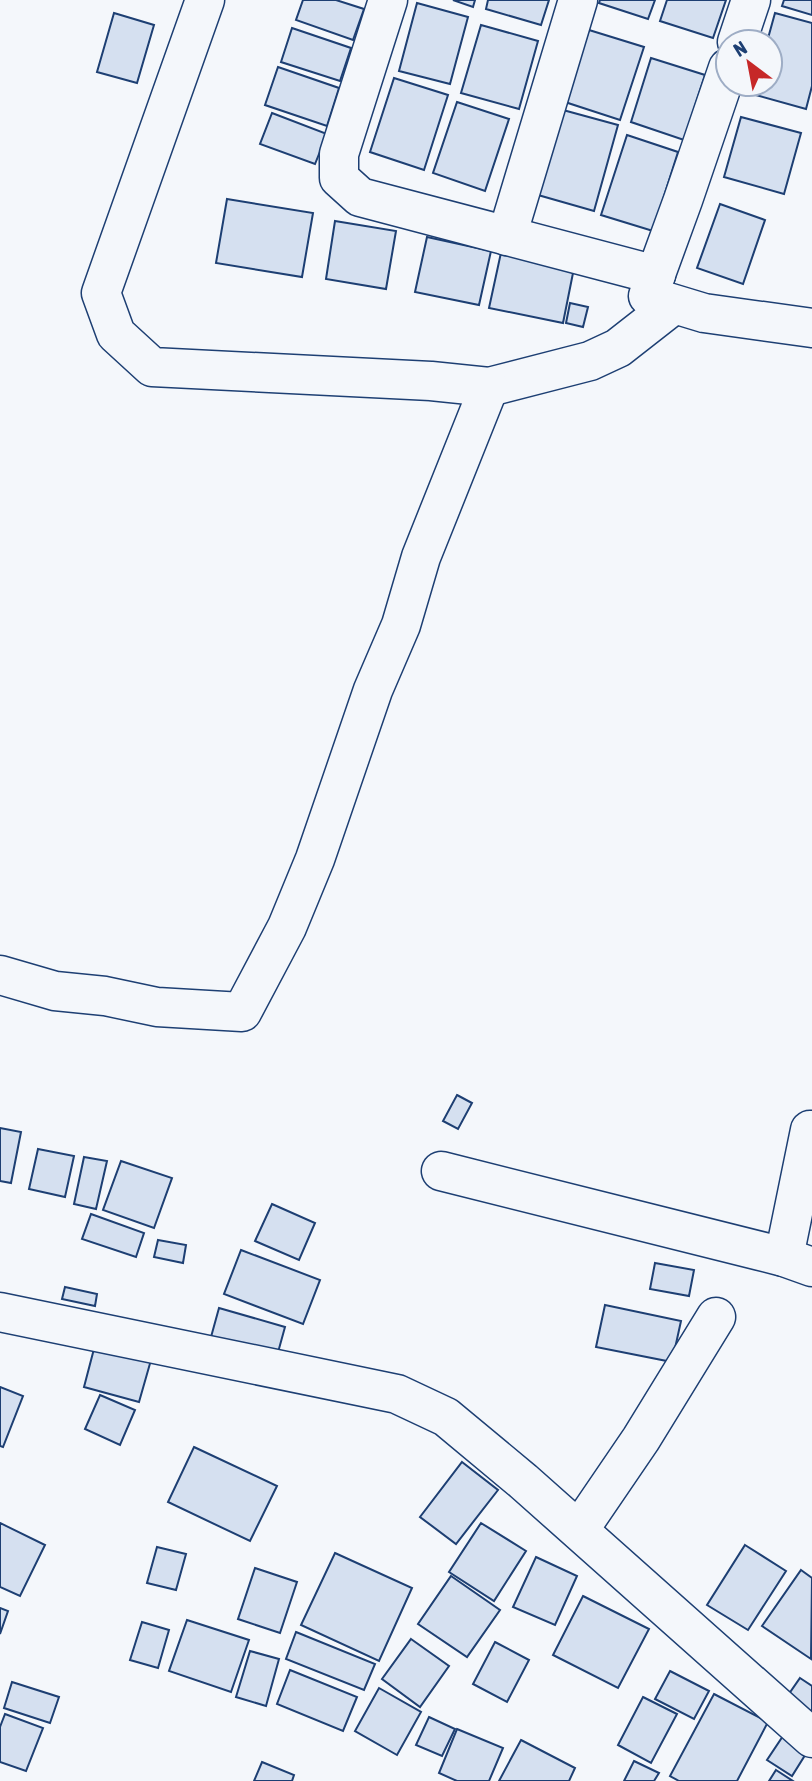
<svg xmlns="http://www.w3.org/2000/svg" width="812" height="1781" viewBox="0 0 812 1781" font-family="'Asap Condensed',sans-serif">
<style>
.building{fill:#d5e0f0;stroke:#1d3f73;stroke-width:2}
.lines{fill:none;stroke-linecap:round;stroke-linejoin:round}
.minor-casing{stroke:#1d3f73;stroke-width:41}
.minor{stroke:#f4f7fb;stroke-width:38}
</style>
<rect width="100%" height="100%" fill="#f4f7fb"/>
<g class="building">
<path d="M303,0H336L364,9L353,40L296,20Z"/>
<path d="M453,0H475L473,7Z"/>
<path d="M488,0H549L541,25L486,9Z"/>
<path d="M600,0H655L648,19L599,3Z"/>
<path d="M667,0H726L713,38L660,21Z"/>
<path d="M784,0H812V15L782,6Z"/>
<path d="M417,3L468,17L450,84L399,71Z"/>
<path d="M114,13L154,25L137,83L97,72Z"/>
<path d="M775,13L812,23V86L806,109L752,94L755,84H770V42H767Z"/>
<path d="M481,25L538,41L519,109L461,93Z"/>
<path d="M292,28L351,48L340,81L281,62Z"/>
<path d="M589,30L644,47L620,120L565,102Z"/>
<path d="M651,58L705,75L684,140L631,122Z"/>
<path d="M278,67L339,88L327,126L265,105Z"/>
<path d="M394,78L448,95L424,170L370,152Z"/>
<path d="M457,102L509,119L485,191L433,173Z"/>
<path d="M563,110L618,125L594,211L538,195Z"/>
<path d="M272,113L327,134L315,164L260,144Z"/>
<path d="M741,117L801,133L784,194L724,177Z"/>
<path d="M627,135L678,152L653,231L601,215Z"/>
<path d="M227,199L313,213L302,277L216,263Z"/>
<path d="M720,204L765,220L743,284L697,268Z"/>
<path d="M335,221L396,231L386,289L326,279Z"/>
<path d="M427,237L491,251L479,305L415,292Z"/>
<path d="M502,248L575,263L563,323L489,308Z"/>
<path d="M570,303L588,307L583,327L566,323Z"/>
<path d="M457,1095L472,1103L458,1129L443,1121Z"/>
<path d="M0,1128L21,1132L11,1183L0,1181Z"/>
<path d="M38,1149L74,1156L65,1197L29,1189Z"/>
<path d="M84,1157L107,1161L96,1209L74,1204Z"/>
<path d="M121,1161L172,1178L154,1228L103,1210Z"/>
<path d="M272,1204L315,1223L299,1260L255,1241Z"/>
<path d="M91,1214L144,1233L136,1257L82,1239Z"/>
<path d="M158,1240L186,1245L183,1263L154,1257Z"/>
<path d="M241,1250L320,1280L303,1324L224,1294Z"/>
<path d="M655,1263L694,1270L689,1296L650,1289Z"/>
<path d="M65,1287L97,1294L95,1306L62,1299Z"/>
<path d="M605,1305L681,1321L672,1362L596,1347Z"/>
<path d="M219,1308L285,1327L277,1356L211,1337Z"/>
<path d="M95,1345L151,1360L139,1402L84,1387Z"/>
<path d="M0,1387L23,1396L3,1447L0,1446Z"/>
<path d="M100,1395L135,1410L120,1445L85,1429Z"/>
<path d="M194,1447L277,1486L250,1541L168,1502Z"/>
<path d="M462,1462L498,1490L456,1544L420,1517Z"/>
<path d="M0,1523L45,1545L20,1596L0,1587Z"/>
<path d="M481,1523L526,1551L494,1601L449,1572Z"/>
<path d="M745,1545L786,1571L748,1630L707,1605Z"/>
<path d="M157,1547L186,1554L176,1590L147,1583Z"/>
<path d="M335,1553L412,1588L379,1661L301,1625Z"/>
<path d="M536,1557L577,1576L555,1625L513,1607Z"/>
<path d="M255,1568L297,1582L280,1633L238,1619Z"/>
<path d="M801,1570L812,1578L811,1659L762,1626Z"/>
<path d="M451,1576L500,1610L467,1657L418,1624Z"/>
<path d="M583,1596L649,1629L618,1688L553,1655Z"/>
<path d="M0,1608L8,1611L0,1634Z"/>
<path d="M187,1620L249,1640L231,1692L169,1671Z"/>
<path d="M142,1622L169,1630L158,1668L130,1660Z"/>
<path d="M296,1632L375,1664L364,1690L286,1659Z"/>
<path d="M411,1639L449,1666L420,1707L382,1679Z"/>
<path d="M495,1642L529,1660L507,1702L473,1684Z"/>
<path d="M250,1651L279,1659L266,1706L236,1697Z"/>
<path d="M290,1670L357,1697L343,1731L277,1704Z"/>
<path d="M670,1671L709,1691L694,1719L655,1699Z"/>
<path d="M800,1678L812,1686V1719L784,1701Z"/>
<path d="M12,1682L59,1697L50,1723L4,1708Z"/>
<path d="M379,1688L421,1712L397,1755L355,1731Z"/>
<path d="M714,1694L768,1722L737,1781H679L670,1776Z"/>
<path d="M643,1697L677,1714L651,1763L618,1745Z"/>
<path d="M5,1714L43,1728L26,1771L0,1762V1727Z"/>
<path d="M429,1717L455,1729L442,1756L416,1745Z"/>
<path d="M789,1727L812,1744L792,1776L767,1760Z"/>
<path d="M457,1729L503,1748L489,1781H457L439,1773Z"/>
<path d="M521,1740L575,1768L569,1781H499Z"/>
<path d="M634,1761L659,1773L654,1781H624Z"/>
<path d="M262,1762L294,1775L292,1781H254Z"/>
<path d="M776,1770L793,1781H769Z"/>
</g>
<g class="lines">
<g class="minor-casing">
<g id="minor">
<path d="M205,0L101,293L116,334L152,367L431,381L489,387L590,361L618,348L673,305"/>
<path d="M388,0L339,154V178L360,197L656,275"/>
<path d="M737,42L751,0"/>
<path d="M728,68L683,200L648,296L704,313L812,328"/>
<path d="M507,236L578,0"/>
<path d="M0,975L55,991L105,996L157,1007L242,1012L287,927L315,859L373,690L401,625L421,557L489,387"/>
<path d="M441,1171L784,1257L812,1267"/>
<path d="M784,1257L810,1130"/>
<path d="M0,1312L397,1394L446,1417L523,1481L812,1738"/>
<path d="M579,1530L641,1439L716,1317"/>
</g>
</g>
<use href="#minor" class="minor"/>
</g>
<g transform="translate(749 63) rotate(328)"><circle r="33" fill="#f4f7fb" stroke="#9eadc5" stroke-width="2"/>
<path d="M0-5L12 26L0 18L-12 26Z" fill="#c62828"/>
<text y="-10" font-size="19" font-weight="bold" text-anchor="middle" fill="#1d3f73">N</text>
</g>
</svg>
